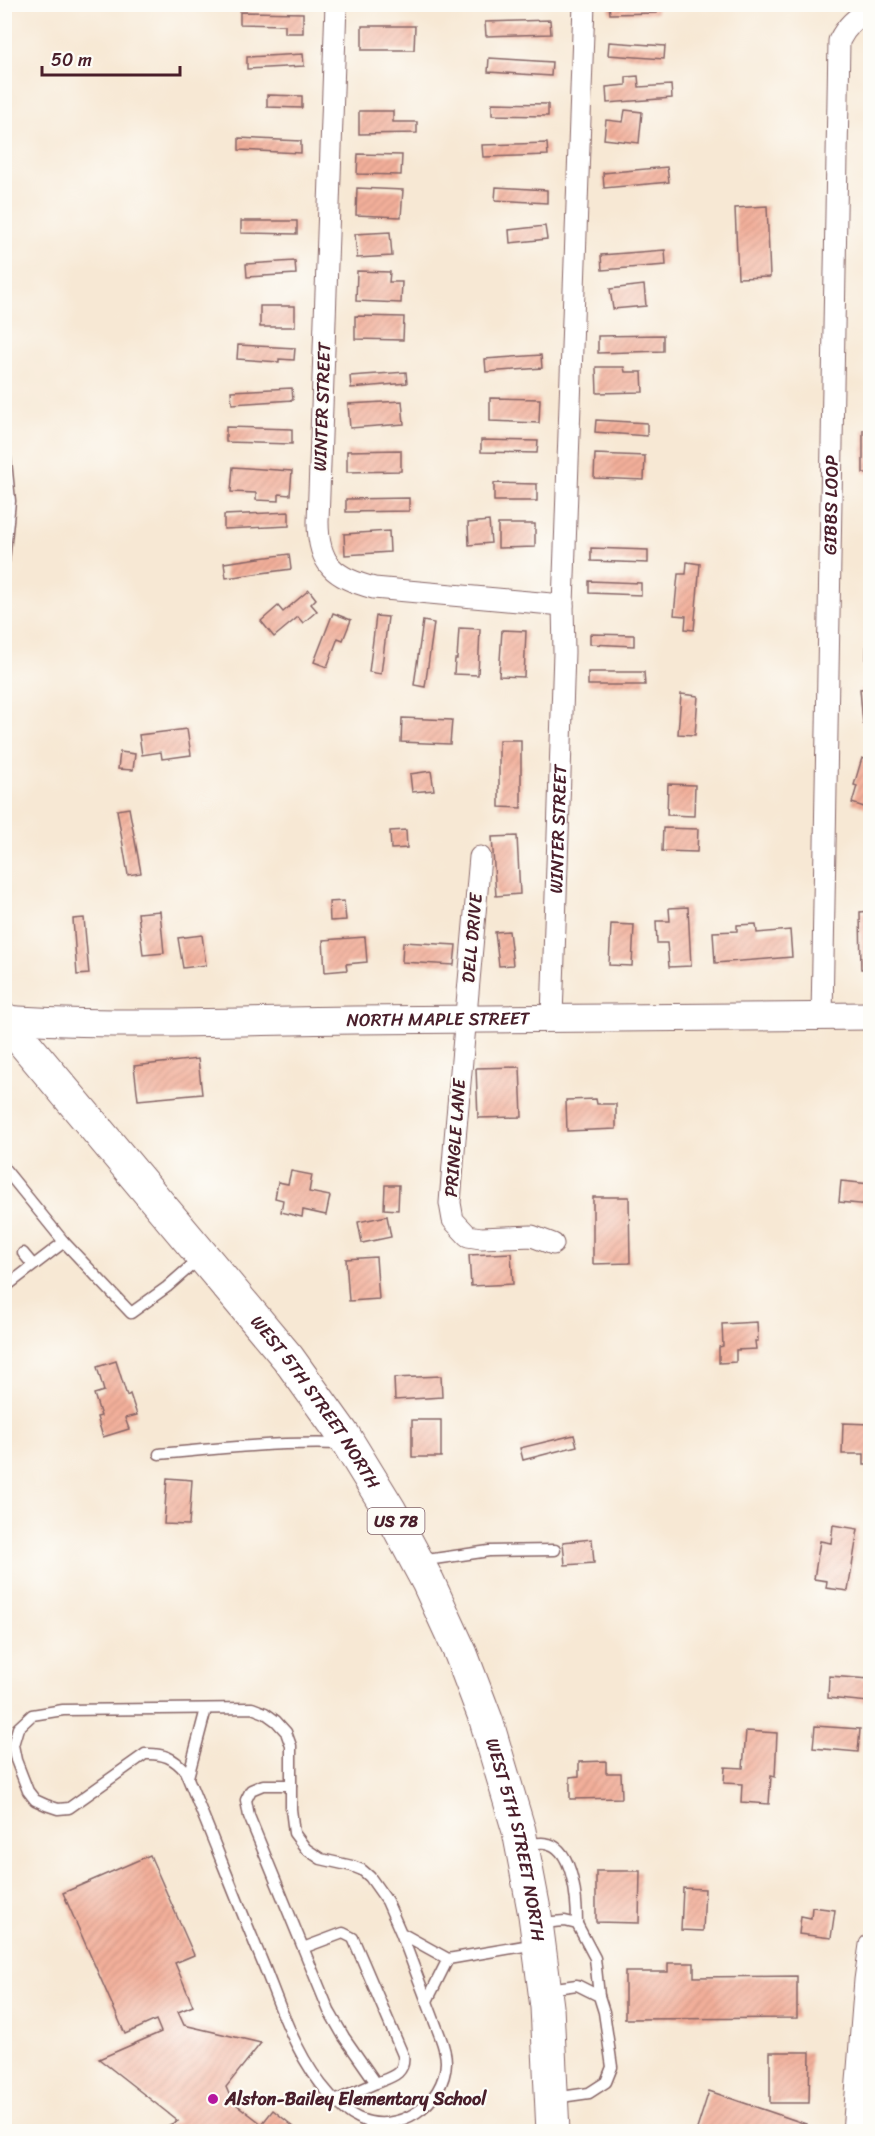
<svg xmlns="http://www.w3.org/2000/svg" width="875" height="2136" viewBox="0 0 875 2136" font-family="Sriracha,sans-serif">
<style>
.building{fill:url(#building-hatch)}
.lines{fill:none;stroke-linecap:round;stroke-linejoin:round}
.service-casing{stroke:#876566;stroke-width:13}
.minor-casing{stroke:#876566;stroke-width:23}
.tertiary-casing{stroke:#876566;stroke-width:29}
.primary-casing{stroke:#876566;stroke-width:35}
.service{stroke:#fff;stroke-width:10}
.minor{stroke:#fff;stroke-width:21}
.tertiary{stroke:#fff;stroke-width:27}
.primary{stroke:#fff;stroke-width:33}
.poi-dot{fill:#b5179e;stroke:#fdfcf7;stroke-width:2}
.labels{text-anchor:middle;dominant-baseline:central;stroke-width:4.5;stroke-linejoin:round;paint-order:stroke}
.shield{fill:#fdfcf7;stroke:#806168;stroke-width:1.5}
.shield-label{font-size:16px;font-weight:bold;fill:#4a1f2b}
.street-label{font-size:18px;fill:#4a1f2b;stroke:#fdfcf7}
.poi-label{font-size:18px;font-weight:bold;fill:#4a1f2b;stroke:#fdfcf7;text-anchor:start}
</style>
<defs>
<pattern id="building-hatch" width="6" height="6" patternUnits="userSpaceOnUse" patternTransform="scale(1.5)"><rect width="6" height="6" fill="#f2af9a"/><path d="M-1 1l2-2M0 6l6-6M5 7l2-2" fill="none" stroke="#d19685"/></pattern>
</defs>
<rect width="100%" height="100%" fill="#fdfcf7"/>
<filter id="ink" filterUnits="userSpaceOnUse"><feTurbulence type="fractalNoise" baseFrequency=".0167" numOctaves="2"/><feDisplacementMap in="SourceGraphic" scale="12" xChannelSelector="R" yChannelSelector="G"/><feConvolveMatrix kernelMatrix="1 2 1 2 8 2 1 2 1" color-interpolation-filters="sRGB"/></filter>
<filter id="wash" filterUnits="userSpaceOnUse"><feTurbulence type="fractalNoise" baseFrequency=".008" numOctaves="4" result="noise"/><feDisplacementMap in="SourceGraphic" scale="24" xChannelSelector="R" yChannelSelector="G"/><feGaussianBlur stdDeviation="1.35" result="paint"/><feColorMatrix in="noise" values="0 0 0 0 0 0 0 0 0 0 0 0 0 0 0 0 0 1.4 0 .05"/><feComposite in="paint" operator="in"/></filter>
<g filter="url(#wash)">
<rect width="100%" height="100%" fill="#f7e8d4"/>
<g id="blocks">
<g class="building">
<path d="M609,4H657V13L610,14Z"/>
<path d="M240,12L303,13V33H285V25L240,24Z"/>
<path d="M550,20L551,34L486,36L485,22Z"/>
<path d="M362,26H415L414,50H362Z"/>
<path d="M609,42L665,46L664,59L608,55Z"/>
<path d="M303,54L304,66L247,69V57Z"/>
<path d="M489,58L552,62L551,76L488,72Z"/>
<path d="M638,76L639,87L671,85L672,98L607,103L606,87L626,85V77Z"/>
<path d="M267,95L302,96V108L267,107Z"/>
<path d="M492,103L548,104V116L492,115Z"/>
<path d="M625,110L642,112L639,143L604,139L606,120L623,122Z"/>
<path d="M359,111H393V122H417V133L359,134Z"/>
<path d="M239,138L301,141V153L239,150Z"/>
<path d="M547,143L548,155L483,157L482,145Z"/>
<path d="M358,154L402,155L401,175L357,174Z"/>
<path d="M667,167L669,182L604,188L603,173Z"/>
<path d="M496,187L547,190V203L495,200Z"/>
<path d="M357,188L403,190L401,217L356,215Z"/>
<path d="M767,206L770,277L738,278L735,208Z"/>
<path d="M241,221H297V234L241,233Z"/>
<path d="M545,226L547,239L510,243L509,230Z"/>
<path d="M390,232L392,256L357,258L355,234Z"/>
<path d="M665,250L666,265L602,270L601,255Z"/>
<path d="M295,261L296,274L247,277L246,264Z"/>
<path d="M357,271L390,272L389,282H402L401,303L356,301Z"/>
<path d="M644,285L646,306L613,309L610,289Z"/>
<rect x="260" y="306" width="35" height="21"/>
<path d="M355,316L404,317L403,340L355,339Z"/>
<path d="M663,335V351L598,353V336Z"/>
<path d="M238,345L295,348L294,360L279,359V362L237,359Z"/>
<path d="M541,355L542,368L486,372L485,359Z"/>
<path d="M596,367H624L625,372H642L643,392L597,393Z"/>
<path d="M406,372L407,383L351,388L350,376Z"/>
<path d="M292,388L293,400L232,404L231,391Z"/>
<path d="M490,398L540,399L539,423L490,421Z"/>
<path d="M402,401L404,424L350,428L348,404Z"/>
<path d="M596,420L647,423V436L595,432Z"/>
<path d="M226,427L292,429V444L226,442Z"/>
<rect x="863" y="430" width="7" height="43"/>
<path d="M481,440L538,441L537,453L481,452Z"/>
<path d="M401,450V471L347,472V451Z"/>
<path d="M595,454L645,456L644,480L594,478Z"/>
<path d="M233,467L292,471L290,495L279,494V501L256,500V493L231,492Z"/>
<path d="M494,483L537,484V501H494Z"/>
<path d="M409,498V511L346,512V499Z"/>
<path d="M289,512V526L224,529V515Z"/>
<path d="M489,521L491,543L469,545L468,523Z"/>
<path d="M498,524H535V547L498,548Z"/>
<path d="M389,531L390,552L345,555L344,534Z"/>
<path d="M591,548L648,550V563L591,561Z"/>
<path d="M289,554L291,569L226,578L224,563Z"/>
<path d="M687,562L700,564L694,630L685,629L686,616L674,615L678,574H686Z"/>
<path d="M589,581L641,583V595L589,593Z"/>
<path d="M309,590L316,599L311,604L317,611L303,623L298,617L274,637L261,621L278,606L283,612Z"/>
<path d="M333,613L351,620L343,640L338,638L327,667L314,662Z"/>
<path d="M867,613H870V670H866Z"/>
<path d="M376,616L388,617L381,674L369,672Z"/>
<path d="M423,621L434,623L425,687L414,685Z"/>
<path d="M459,628L480,629L478,675L454,674L455,659H457Z"/>
<path d="M502,630L526,631L524,677L499,676Z"/>
<path d="M590,634L634,635V646L590,644Z"/>
<path d="M588,672H644L645,685H588Z"/>
<path d="M870,688V723L863,724L860,689Z"/>
<path d="M681,694L698,696L695,735L678,734Z"/>
<path d="M402,718L452,720L450,744L401,742Z"/>
<path d="M187,729L191,755L162,759L161,752L142,755L139,735Z"/>
<path d="M499,740H521V808L499,807Z"/>
<path d="M120,752L135,754L133,770L118,769Z"/>
<path d="M862,758L870,761V809L852,803L857,786L854,785Z"/>
<path d="M431,771L434,790L412,792L410,774Z"/>
<path d="M668,784L695,785L694,816L667,815Z"/>
<path d="M129,808L141,873L128,875L117,810Z"/>
<path d="M663,828L698,829L697,852L662,851Z"/>
<path d="M406,830L407,848L391,849L390,831Z"/>
<path d="M517,836L520,894L496,896L492,837Z"/>
<path d="M344,901L346,920L330,921L329,902Z"/>
<path d="M688,907L691,966L669,967L667,943H657L656,921H670L669,908Z"/>
<path d="M160,911L164,953L143,955L138,913Z"/>
<path d="M870,911V969H861L860,912Z"/>
<path d="M84,918L89,974L77,975L73,919Z"/>
<path d="M611,924L634,925L632,966L609,965Z"/>
<path d="M756,924L757,933L790,930L792,957L715,963L713,932L737,931V925Z"/>
<path d="M509,931L513,965L499,966L495,932Z"/>
<path d="M202,935L206,965L183,968L178,938Z"/>
<path d="M365,937L367,962L346,964L347,970L325,972L323,940Z"/>
<path d="M403,942L456,945L454,965L402,962Z"/>
<path d="M198,1059L202,1094L138,1100L134,1066Z"/>
<path d="M520,1067L522,1117L478,1118L476,1068Z"/>
<path d="M596,1099L597,1104H616V1129L567,1131L566,1100Z"/>
<path d="M291,1171L312,1175L309,1192L330,1196L326,1215L303,1210L302,1217L281,1212L283,1200L275,1198L278,1182L288,1184Z"/>
<path d="M841,1181L870,1184V1205L839,1202Z"/>
<path d="M385,1185H399L398,1210L384,1209Z"/>
<path d="M593,1197H629L630,1263L593,1264Z"/>
<path d="M387,1216L391,1237L362,1243L358,1222Z"/>
<path d="M511,1253L513,1284L471,1286L469,1255Z"/>
<path d="M376,1257L379,1299L349,1301L346,1259Z"/>
<path d="M757,1322L758,1341H755L756,1349L736,1350V1362L719,1363V1347L723,1346L722,1324Z"/>
<path d="M116,1361L127,1396L130,1394L137,1415L125,1418L129,1429L103,1437L97,1417L101,1416L94,1394L104,1391L97,1367Z"/>
<path d="M441,1376L442,1397L395,1400L394,1378Z"/>
<rect x="412" y="1420" width="29" height="37"/>
<path d="M843,1423L870,1424V1465H864V1454H842Z"/>
<path d="M574,1435L577,1446L523,1460L520,1448Z"/>
<path d="M167,1478L192,1480L189,1525L164,1524Z"/>
<path d="M833,1525L858,1529L848,1591L826,1588L827,1581L814,1579L820,1541L831,1543Z"/>
<path d="M592,1539L594,1563L565,1565L563,1542Z"/>
<path d="M829,1676L870,1679L869,1702L828,1698Z"/>
<path d="M815,1726L860,1729L858,1752L813,1748Z"/>
<path d="M746,1731L777,1733L775,1777L771,1776L769,1804L741,1802L742,1784L724,1783L725,1767L743,1768Z"/>
<path d="M606,1761V1773H621L622,1798L570,1799V1777L579,1776V1762Z"/>
<path d="M150,1855L194,1955L175,1963L193,2006L178,2012L184,2025L261,2043L226,2087L232,2101L262,2124L273,2110L300,2132H154L178,2121L99,2059L161,2032L156,2020L125,2034L63,1893Z"/>
<path d="M596,1871H640L639,1923L596,1922Z"/>
<path d="M683,1888L705,1889L703,1931L681,1930Z"/>
<path d="M812,1907L835,1910L831,1938L799,1934L801,1916L811,1918Z"/>
<path d="M668,1963H694V1977L797,1976V2018L625,2019V1972H668Z"/>
<path d="M770,2052H810L809,2103H770Z"/>
<path d="M709,2091L806,2124L803,2132H696Z"/>
</g>
</g>
</g>
<g filter="url(#ink)">
<use href="#blocks" fill-opacity="0" stroke="#876566" stroke-width="1.5"/>
<g class="lines">
<g class="service-casing">
<g id="service">
<path d="M4,441L10,501L4,561"/>
<path d="M4,1168L64,1242L131,1313L167,1287L200,1258"/>
<path d="M23,1253L33,1265"/>
<path d="M4,1288L64,1242"/>
<path d="M159,1454C220,1448 280,1442 341,1444"/>
<path d="M420,1561L489,1551L555,1550"/>
<path d="M188,1777L206,1709"/>
<path d="M291,1785H263L251,1790L246,1800L249,1816L329,2011L344,2037L376,2083C391,2077 406,2074 403,2055L353,1938L343,1933L303,1948"/>
<path d="M525,1845C533,1844 542,1841 549,1844C574,1851 577,1903 577,1924"/>
<path d="M540,1923L565,1921L577,1924L595,1958L599,1996"/>
<path d="M401,1933L440,2036C443,2044 446,2053 446,2062C445,2104 397,2136 358,2118C347,2113 338,2104 330,2095C297,2059 282,2011 264,1966C237,1901 212,1836 185,1771C174,1758 163,1753 145,1754L69,1808L58,1809L46,1805L35,1800L28,1791L16,1760L13,1745L18,1728L32,1715L63,1710L252,1708L265,1713L276,1721L286,1732L291,1746V1809L294,1833L306,1849L321,1859L352,1866L362,1870L370,1877L387,1901L401,1933L448,1959L536,1944"/>
<path d="M548,1989L577,1985L599,1996L604,2012L612,2067L606,2082L589,2093L554,2098"/>
<path d="M427,2001L448,1959"/>
<path d="M335,2101L376,2083"/>
</g>
</g>
<g class="minor-casing">
<g id="minor">
<path d="M336,4L318,522C318,565 335,578 374,588L563,605"/>
<path d="M480,857L455,1139L450,1203L453,1220L468,1236L481,1238L532,1236L553,1244"/>
<path id="s1" d="M552,1017L564,652L563,605L584,4"/>
<path id="s2" d="M822,1017L839,41C846,27 855,17 870,11"/>
<path d="M853,2132L865,1980L870,1945"/>
</g>
</g>
<g class="tertiary-casing">
<g id="tertiary">
<path id="s3" d="M4,1019C120,1027 238,1021 354,1020C526,1018 698,1018 870,1016"/>
</g>
</g>
<g class="primary-casing">
<g id="primary">
<path id="s4" d="M4,1019L288,1358L344,1436L390,1511L428,1582L461,1654L486,1720L519,1831L535,1915L547,2007L553,2132"/>
</g>
</g>
<use href="#service" class="service"/>
<use href="#minor" class="minor"/>
<use href="#tertiary" class="tertiary"/>
<use href="#primary" class="primary"/>
</g>
</g>
<circle class="poi-dot" cx="213" cy="2099" r="6"/>
<g class="labels">
<rect class="shield" x="367.5" y="1508" width="57" height="26" rx="4.5"/>
<g class="shield-label">
<text x="396" y="1521">US 78</text>
</g>
<g class="street-label">
<text transform="translate(322 407) rotate(-88)">WINTER STREET</text>
<text stroke="none"><textPath href="#s2" startOffset="512">GIBBS LOOP</textPath></text>
<text stroke="none"><textPath href="#s1" startOffset="188">WINTER STREET</textPath></text>
<text transform="translate(472 938) rotate(-85)">DELL DRIVE</text>
<text stroke="none"><textPath href="#s3" startOffset="434">NORTH MAPLE STREET</textPath></text>
<text transform="translate(455 1138) rotate(-86)">PRINGLE LANE</text>
<text stroke="none"><textPath href="#s4" startOffset="494">WEST 5TH STREET NORTH</textPath></text>
<text stroke="none"><textPath href="#s4" startOffset="980">WEST 5TH STREET NORTH</textPath></text>
</g>
<g class="poi-label">
<text x="225" y="2099">Alston-Bailey Elementary School</text>
</g>
</g>
<rect width="875" height="2136" fill="none" stroke="#fdfcf7" stroke-width="24"/>
<path d="M42 66v9h138v-9" fill="none" stroke="#4a1f2b" stroke-width="3"/>
<text x="51" y="66" font-size="18" fill="#4a1f2b" stroke="#fdfcf7" stroke-width="4.5" paint-order="stroke">50 m</text>
</svg>
